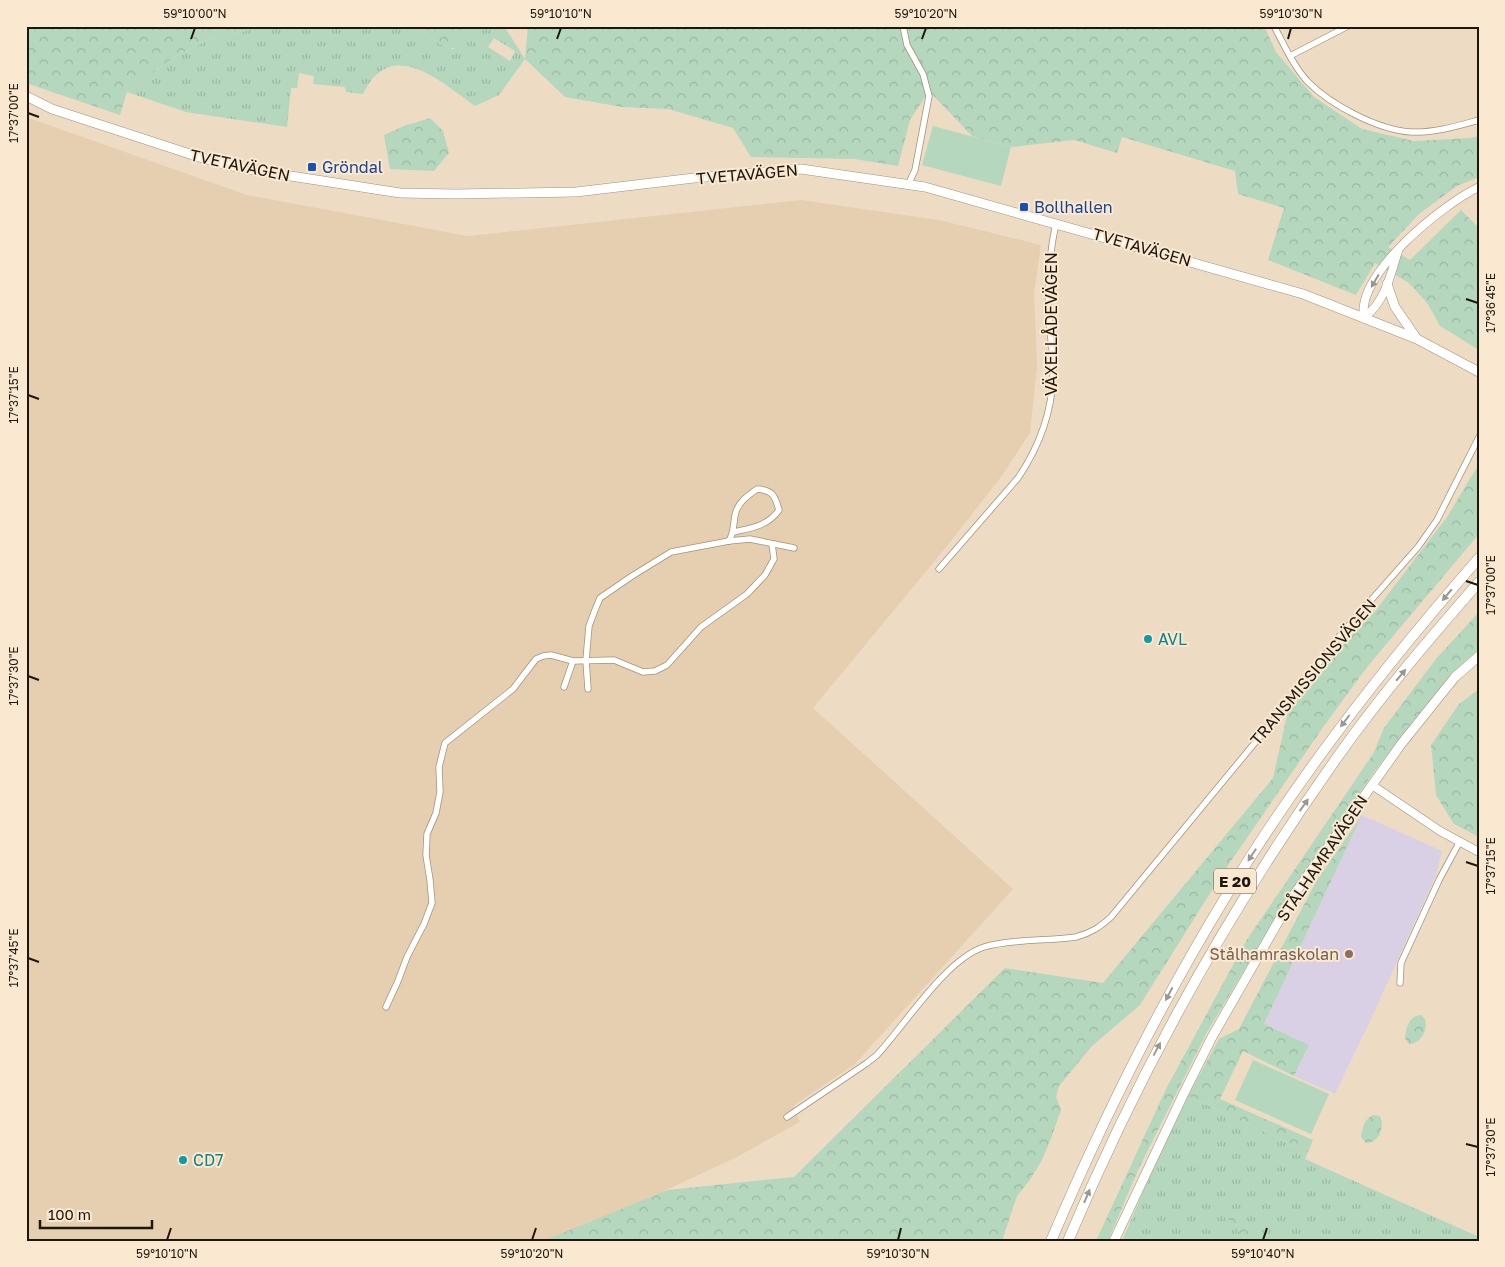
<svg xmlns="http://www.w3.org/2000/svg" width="1505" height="1267" viewBox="0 0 1505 1267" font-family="'Golos Text',sans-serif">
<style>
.built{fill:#e5cfb0}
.education{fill:#d9d0e5}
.grass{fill:url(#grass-tufts);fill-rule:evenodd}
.forest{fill:url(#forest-crowns)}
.garden{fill:#b4d7be}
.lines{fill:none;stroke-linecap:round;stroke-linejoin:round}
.minor-casing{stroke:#a3927b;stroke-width:7}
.tertiary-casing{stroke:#a3927b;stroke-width:9}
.secondary-casing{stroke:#a3927b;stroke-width:10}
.motorway-casing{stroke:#a3927b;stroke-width:11}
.minor{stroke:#fff;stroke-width:5.5}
.tertiary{stroke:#fff;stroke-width:8}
.secondary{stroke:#fff;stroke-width:9}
.motorway{stroke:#fff;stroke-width:10}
.oneway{fill:#999793}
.ticks{fill:none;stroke:#1d170e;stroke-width:2}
.transit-dot{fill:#1a4fb4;stroke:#fae9d0;stroke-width:2}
.culture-dot{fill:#0f9aa8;stroke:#fae9d0;stroke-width:2}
.education-dot{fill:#8d6e63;stroke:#fae9d0;stroke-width:2}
.labels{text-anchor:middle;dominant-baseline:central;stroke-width:4;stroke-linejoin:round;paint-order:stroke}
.shield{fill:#fae9d0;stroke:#5f5648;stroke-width:1}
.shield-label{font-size:15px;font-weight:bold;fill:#1d170e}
.street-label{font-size:16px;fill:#1d170e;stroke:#fae9d0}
.transit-label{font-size:16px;fill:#164399;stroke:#fae9d0;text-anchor:start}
.culture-label{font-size:16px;fill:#0d838f;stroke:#fae9d0;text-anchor:start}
.education-label{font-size:16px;fill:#785e54;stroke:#fae9d0;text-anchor:end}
.neatline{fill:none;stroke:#1d170e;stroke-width:2}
.ticks-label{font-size:12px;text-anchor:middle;fill:#1d170e}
</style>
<defs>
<pattern id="grass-tufts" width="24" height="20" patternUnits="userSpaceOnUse" patternTransform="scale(1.25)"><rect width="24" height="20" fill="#b4d7be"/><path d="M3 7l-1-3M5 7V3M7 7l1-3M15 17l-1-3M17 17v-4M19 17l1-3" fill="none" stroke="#9ab8a2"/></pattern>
<pattern id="forest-crowns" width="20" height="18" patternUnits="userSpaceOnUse" patternTransform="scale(1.25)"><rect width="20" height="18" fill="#b4d7be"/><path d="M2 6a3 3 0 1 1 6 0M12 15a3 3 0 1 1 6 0" fill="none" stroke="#9ab8a2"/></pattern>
</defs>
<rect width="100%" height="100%" fill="#eddcc3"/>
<path class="built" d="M26,117L247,195L468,236L801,200L939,220L1041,245L1034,293L1037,366L1030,433L1001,477L943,551L813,708L1013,889L855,1064L793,1106L800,1122L737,1157L666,1190L616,1241H26Z"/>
<path class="education" d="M1362,815L1442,851L1436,875L1371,1019L1335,1094L1294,1076L1309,1045L1264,1024Z"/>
<g class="grass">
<path d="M249,26H412L449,49H454L468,26H504L525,59L499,95L475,106C441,82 391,35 363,94L346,92L345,87L313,84L314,76L299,73L297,88H291L287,127L186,112L127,92L174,57L216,36L245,31ZM494,38L515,51L510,61L488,47Z"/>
<path d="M1188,1096L1308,1152L1305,1159L1479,1237V1241H1122L1145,1187Z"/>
</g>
<g class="forest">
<path d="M26,26H249L246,31L216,36L174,57L127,92L120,115L26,83Z"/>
<path d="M412,26H468V27L458,47L449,49Z"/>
<path d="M528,26H1264L1276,52L1314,97L1362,129L1414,141L1470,138L1479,136V177L1457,186L1420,213L1388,247L1410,260L1461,210L1479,228V350L1440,326L1428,304L1409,283L1375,263L1356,295L1268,260L1284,208L1238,194L1235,171L1122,137L1117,153L1074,140L1011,147L972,136L929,91L910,120L898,166L854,159L751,157L733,128L668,109L622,107L565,97L525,59Z"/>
<path d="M430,118L443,131L449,153L434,171L390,169L384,135L404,126Z"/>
<path d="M1479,464V534L1367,667L1324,726L1224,871L1140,1005L1092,1046L1059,1086L1056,1097L1061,1110L1050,1141L1041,1162L1029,1181L1017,1196L1002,1241H547L550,1238L668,1190L794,1177L1005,968L1103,983L1273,778L1288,711L1315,682L1343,645L1376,610L1428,542L1447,517Z"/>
<path d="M1479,612V649L1451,674L1398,740L1369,779L1289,895L1206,1034L1138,1170L1108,1241H1096L1166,1089L1246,941L1373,754L1384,728L1436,659Z"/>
<path d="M1479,689V837L1454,824L1436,795L1431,745L1459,704Z"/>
<path d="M1362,815L1264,1024L1309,1045L1294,1076L1243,1051L1220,1099L1313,1140L1308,1152L1188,1096L1219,1039L1239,1029L1316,882Z"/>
<path d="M1421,1015L1425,1019C1428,1030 1421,1044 1409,1044L1405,1038C1406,1027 1409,1016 1421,1015Z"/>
<path d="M1373,1115L1380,1116C1385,1127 1379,1143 1366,1143L1361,1137C1362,1128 1364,1120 1373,1115Z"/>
<path d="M1230,1215C1244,1221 1263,1224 1267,1241H1248L1227,1218Z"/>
</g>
<g class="garden">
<path d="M933,126L1011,147L1001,186L922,165Z"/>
<path d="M1253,1060L1329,1094L1311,1134L1235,1100Z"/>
</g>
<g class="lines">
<g class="minor-casing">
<g id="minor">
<path d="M903,26L907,45L923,74L929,96L915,170L908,185"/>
<path d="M1274,26C1284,45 1294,67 1308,82C1331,105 1378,130 1411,132C1434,133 1457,126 1479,120"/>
<path d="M1290,56L1348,26"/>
<path d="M729,541C736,528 732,521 737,509C741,500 749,495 757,489C773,490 775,496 779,510C768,526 751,528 734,532"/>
<path d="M939,569L1018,478C1039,447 1052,413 1053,375C1054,356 1050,337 1049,318C1047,285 1049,255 1056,223"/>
<path d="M564,687L573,661"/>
<path d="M588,689L586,660L589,626L595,610L600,598L632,576L671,552L729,541L750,539L794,548"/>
<path d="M1400,983L1401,963L1439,880L1459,843"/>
<path d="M386,1007L398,981L407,957L424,924L432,903L430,880L426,855L427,834L436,813L440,792L439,767L445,743L513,689L536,659L543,656L551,655L573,661L614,660L643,672L655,671L667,665L701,627L747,594L765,575L774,559L772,544"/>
<path d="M787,1117L867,1063L877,1055C905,1025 946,959 984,947C1010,939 1049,941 1076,937C1091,933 1100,927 1111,917L1305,682L1335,641L1418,547L1437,520L1479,437"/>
</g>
</g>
<g class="tertiary-casing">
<g id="tertiary">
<path d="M1398,251C1391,273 1385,303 1364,317C1356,274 1443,204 1479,187"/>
<path d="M1372,785L1440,831L1479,852"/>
</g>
</g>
<g class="secondary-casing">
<g id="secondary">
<path d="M26,96L52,109L199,157L227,165L265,172L400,193L456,194L576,192L694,178L801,169L925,187L1303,294L1417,339L1479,372"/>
<path d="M1387,284L1395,307L1417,339"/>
<path d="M1114,1241L1184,1093L1212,1037L1293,896L1402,743L1455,677L1479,656"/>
</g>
</g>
<g class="motorway-casing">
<g id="motorway">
<path d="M1051,1241C1102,1121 1160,1004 1228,893C1300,774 1387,663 1479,558"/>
<path d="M1068,1241C1141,1067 1231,906 1341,752C1383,693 1431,637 1479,582"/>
</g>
</g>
<use href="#minor" class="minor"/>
<use href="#tertiary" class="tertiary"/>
<use href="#secondary" class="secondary"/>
<use href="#motorway" class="motorway"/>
</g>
<defs><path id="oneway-solid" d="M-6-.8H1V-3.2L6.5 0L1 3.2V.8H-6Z" transform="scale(1.25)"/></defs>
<g class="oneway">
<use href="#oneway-solid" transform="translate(1375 281) rotate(120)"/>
<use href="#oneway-solid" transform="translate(1447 595) rotate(130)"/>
<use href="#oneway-solid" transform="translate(1401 675) rotate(-50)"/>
<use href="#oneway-solid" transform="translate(1345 721) rotate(127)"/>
<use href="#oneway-solid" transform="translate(1304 805) rotate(-55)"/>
<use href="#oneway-solid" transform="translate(1252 855) rotate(123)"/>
<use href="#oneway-solid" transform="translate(1169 994) rotate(118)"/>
<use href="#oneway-solid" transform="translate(1157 1049) rotate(-62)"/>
<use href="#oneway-solid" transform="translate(1087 1196) rotate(-67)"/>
</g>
<path class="ticks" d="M191,39L195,28M557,39L561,28M922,39L926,28M1288,39L1291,28M28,113L39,117M1466,299L1478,303M28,395L39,399M1466,581L1478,585M28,676L39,680M1466,862L1478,866M28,958L39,962M1466,1144L1478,1147M167,1240L171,1228M532,1240L536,1228M898,1240L901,1228M1263,1240L1267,1228"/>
<g class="transit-dot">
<rect x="307" y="162" width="10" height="10" rx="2.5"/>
<rect x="1019" y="202" width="10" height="10" rx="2.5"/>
</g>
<g class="culture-dot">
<circle cx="1148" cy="639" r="5"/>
<circle cx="183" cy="1160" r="5"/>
</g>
<circle class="education-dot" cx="1349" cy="954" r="5"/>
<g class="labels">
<rect class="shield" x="1214" y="868.5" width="42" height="25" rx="4"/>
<g class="shield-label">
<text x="1235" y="881">E 20</text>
</g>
<g class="street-label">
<text transform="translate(240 165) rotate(12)">TVETAVÄGEN</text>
<text transform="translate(747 174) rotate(-5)">TVETAVÄGEN</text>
<text transform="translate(1142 247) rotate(16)">TVETAVÄGEN</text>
<text transform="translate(1051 324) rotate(-90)">VÄXELLÅDEVÄGEN</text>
<text transform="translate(1313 672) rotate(-50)">TRANSMISSIONSVÄGEN</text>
<text transform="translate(1322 858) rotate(-56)">STÅLHAMRAVÄGEN</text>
</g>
<g class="transit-label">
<text x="322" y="167">Gröndal</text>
<text x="1034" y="207">Bollhallen</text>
</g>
<g class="culture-label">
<text x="1158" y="639">AVL</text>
<text x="193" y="1160">CD7</text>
</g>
<g class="education-label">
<text x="1339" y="954">Stålhamraskolan</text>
</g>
</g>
<rect width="1505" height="1267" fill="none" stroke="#fae9d0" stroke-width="55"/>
<path d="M40 1220v8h112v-8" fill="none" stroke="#1d170e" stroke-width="2.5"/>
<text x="48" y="1220" font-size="15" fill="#1d170e" stroke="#fae9d0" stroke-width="4" paint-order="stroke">100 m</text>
<rect x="28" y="28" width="1450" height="1212" class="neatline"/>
<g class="ticks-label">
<text x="195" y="18">59°10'00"N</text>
<text x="561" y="18">59°10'10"N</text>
<text x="926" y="18">59°10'20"N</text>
<text x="1291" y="18">59°10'30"N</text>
<text transform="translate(14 113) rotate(-90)" y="4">17°37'00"E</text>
<text transform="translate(1491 303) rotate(-90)" y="4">17°36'45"E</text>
<text transform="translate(14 395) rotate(-90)" y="4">17°37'15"E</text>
<text transform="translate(1491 585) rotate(-90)" y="4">17°37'00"E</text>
<text transform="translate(14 676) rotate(-90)" y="4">17°37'30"E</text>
<text transform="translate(1491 866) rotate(-90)" y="4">17°37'15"E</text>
<text transform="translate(14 958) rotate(-90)" y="4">17°37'45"E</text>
<text transform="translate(1491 1147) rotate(-90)" y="4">17°37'30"E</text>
<text x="167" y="1258">59°10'10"N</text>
<text x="532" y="1258">59°10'20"N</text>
<text x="898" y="1258">59°10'30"N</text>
<text x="1263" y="1258">59°10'40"N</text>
</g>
</svg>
